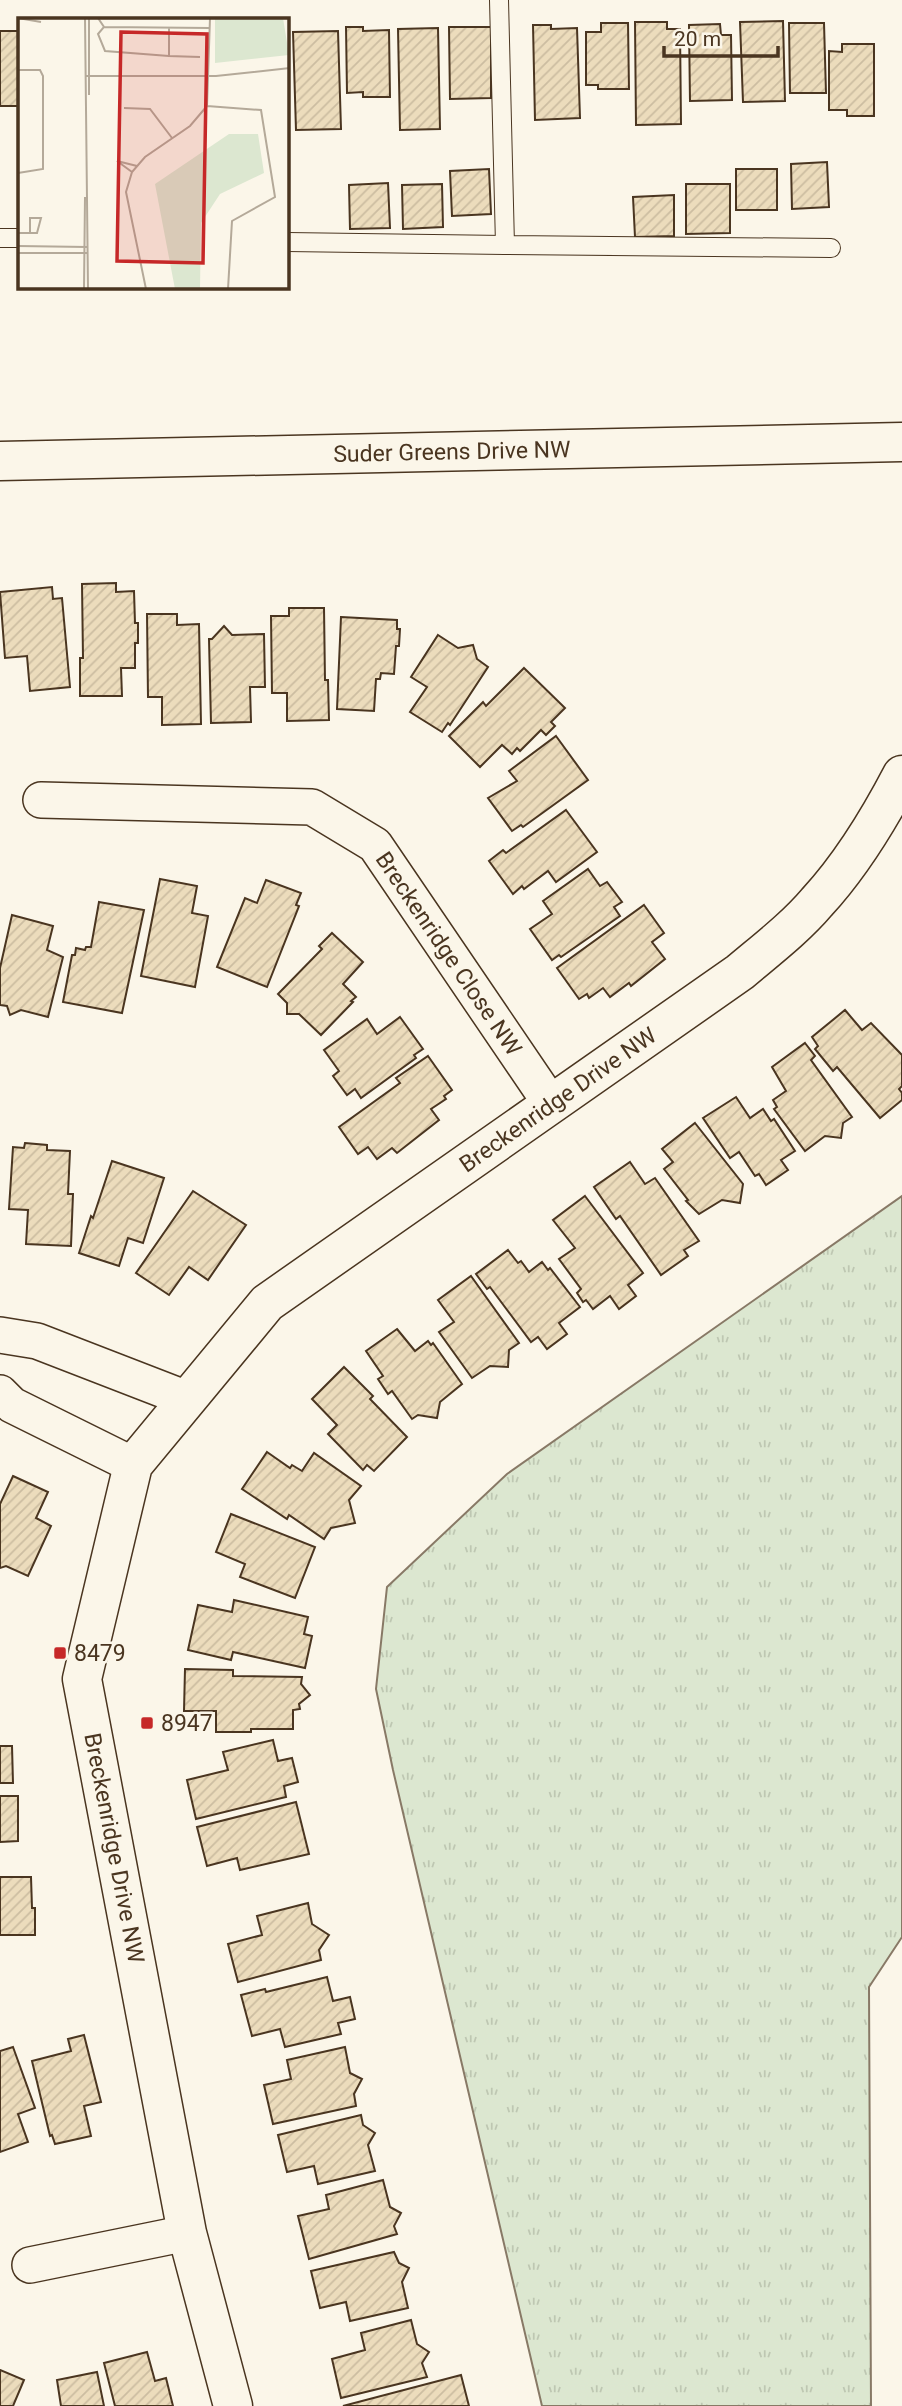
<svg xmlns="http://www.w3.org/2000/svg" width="902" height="2406" viewBox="0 0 902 2406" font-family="Roboto,sans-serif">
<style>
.grass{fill:url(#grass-tufts);stroke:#887966;stroke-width:2}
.building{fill:url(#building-hatch);stroke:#4a3520;stroke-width:2}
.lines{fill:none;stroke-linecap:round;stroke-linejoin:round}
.lane-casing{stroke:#4a3520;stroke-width:20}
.street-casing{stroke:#4a3520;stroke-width:38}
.secondary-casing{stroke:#4a3520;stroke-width:41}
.lane{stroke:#fbf6e9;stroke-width:18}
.street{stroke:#fbf6e9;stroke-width:35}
.secondary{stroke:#fbf6e9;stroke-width:38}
.poi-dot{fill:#c62828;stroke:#fbf6e9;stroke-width:2.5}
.labels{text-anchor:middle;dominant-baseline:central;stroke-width:5;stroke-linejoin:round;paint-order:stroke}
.street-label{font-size:23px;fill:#4a3520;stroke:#fbf6e9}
.poi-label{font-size:23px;fill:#4a3520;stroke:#fbf6e9;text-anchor:start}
.inset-road{fill:none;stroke:#b4a999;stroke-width:2}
.view{fill:#c62828;fill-opacity:0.15;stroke:#c62828;stroke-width:3.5}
.inset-edge{fill:none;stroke:#4a3520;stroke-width:3.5}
</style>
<defs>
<pattern id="grass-tufts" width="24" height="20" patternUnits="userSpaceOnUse" patternTransform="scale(1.75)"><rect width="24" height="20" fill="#dce7d0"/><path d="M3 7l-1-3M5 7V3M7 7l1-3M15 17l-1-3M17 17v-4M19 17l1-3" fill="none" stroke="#bec7b2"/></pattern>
<pattern id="building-hatch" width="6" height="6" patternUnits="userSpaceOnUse" patternTransform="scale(1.75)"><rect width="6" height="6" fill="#ecdcbc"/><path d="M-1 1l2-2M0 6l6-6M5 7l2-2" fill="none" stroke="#ccbda1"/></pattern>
</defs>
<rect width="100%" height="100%" fill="#fbf6e9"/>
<path class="grass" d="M902,1196V1937L869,1987L871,2406H542L393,1770L376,1689L387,1587L507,1474Z"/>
<g class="building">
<path d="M783,21L785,101L743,102L740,22Z"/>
<path d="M635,22H667V29H680L681,124L636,125Z"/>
<path d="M601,23H628L629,89H598V85H586V32H601Z"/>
<path d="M789,23H824L826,93H790Z"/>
<path d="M720,24L721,35H731L732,100L690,101L689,25Z"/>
<path d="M533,25H551V29L577,28L580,118L535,120Z"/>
<path d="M346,27H363V31L389,30L390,97H363V92L347,93Z"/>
<path d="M449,27H491V98L450,99Z"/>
<path d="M438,28L440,129L400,130L398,29Z"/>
<rect x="0" y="31" width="19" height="75"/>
<path d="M338,31L341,129L296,130L293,32Z"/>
<path d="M842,44H874V116H847V110H829V51L842,52Z"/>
<path d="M827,162L829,207L792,209L791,164Z"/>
<path d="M489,169L491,214L452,216L450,171Z"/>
<rect x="736" y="169" width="41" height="41"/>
<path d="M388,183L390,228L350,229L349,185Z"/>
<path d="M442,184L443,227L403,229L402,185Z"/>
<path d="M686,184H730V233L686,234Z"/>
<path d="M674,195V236L635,237L633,197Z"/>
<path d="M116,583V592L134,591L135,623H138V643H135V668H121L122,696H80V658H83L82,584Z"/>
<path d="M52,587L53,599L62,598L70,687L30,691L27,656L5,658L0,592Z"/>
<path d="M289,608H324L325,680H328L329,720L287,721V693H272L271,616H289Z"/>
<path d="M147,614H177V625L199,624L201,724L162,725V697H148Z"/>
<path d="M341,617L397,620V629H400L399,646H396L394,674L381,673L380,679H376L374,711L337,709Z"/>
<path d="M224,626L232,635L264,634L265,687H250L251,722L211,723L209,639H212Z"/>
<path d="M438,635L458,648L473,645L477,659L488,667L450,725L448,723L442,732L410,712L427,687L411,677Z"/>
<path d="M524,668L565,708L551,722L555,726L546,735L541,730L520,751L517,748L512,754L502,745L480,767L449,736L483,702L486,706Z"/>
<path d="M556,736L588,780L523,827L521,825L512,831L488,798L517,781L509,771Z"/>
<path d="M566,810L597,852L556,882L548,871L524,889L522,886L513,894L489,861L503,850L506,853Z"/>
<path d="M588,869L600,886L607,882L622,902L614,907L620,916L561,957L559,955L552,960L530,929L552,914L543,901Z"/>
<path d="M160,879L197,886L192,913L208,916L195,987L141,976Z"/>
<path d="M266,880L301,893L296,905L299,906L267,987L217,967L245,898L257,903Z"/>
<path d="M99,902L144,910L122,1013L63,1002L72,955H75L76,948L85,950L86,947H91Z"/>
<path d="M644,905L664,933L652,942L665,959L631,986L629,983L610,997L603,988L589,998L587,994L579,999L557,968Z"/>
<path d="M12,915L53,926L47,950L63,957L48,1017L21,1010L10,1015L7,1006L0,1005V968Z"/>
<path d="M332,933L363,962L343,984L356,997L351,1001L353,1002L321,1035L299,1014H287V1003L278,994L322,949L319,946Z"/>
<path d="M845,1010L862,1030L871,1023L902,1055V1086L899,1089L902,1093V1100L880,1118L837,1067L833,1071L815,1049L818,1046L812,1037Z"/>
<path d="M400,1017L423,1049L414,1055L416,1058L361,1098L355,1089L347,1095L333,1076L339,1071L324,1050L367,1019L377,1034Z"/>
<path d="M805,1043L815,1056L811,1060L852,1117L843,1123L841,1138L825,1136L805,1151L774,1109L777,1107L773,1100L786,1091L772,1067Z"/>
<path d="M428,1056L452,1090L444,1096L446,1099L431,1109L439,1120L397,1153L392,1148L377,1159L368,1147L358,1154L339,1127L400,1083L396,1078Z"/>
<path d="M736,1097L750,1118L763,1109L771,1121L774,1119L795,1151L781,1160L788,1170L766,1185L759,1174L755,1176L739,1152L730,1158L703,1118Z"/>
<path d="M695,1123L743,1184L740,1203L722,1200L699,1214L686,1201L688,1200L664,1169L673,1162L662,1149Z"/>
<path d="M25,1143L47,1145V1150L70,1151L68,1194H73L71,1246L26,1244L28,1210L9,1209L13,1147L24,1148Z"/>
<path d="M112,1161L164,1178L143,1243L128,1238L119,1266L79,1253L91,1216L93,1218Z"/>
<path d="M630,1162L645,1184L655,1178L699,1241L684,1250L688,1256L661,1275L620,1216L616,1219L594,1187Z"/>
<path d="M193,1191L246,1225L208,1280L189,1267L169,1295L136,1273Z"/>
<path d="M585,1196L643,1273L628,1285L636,1296L619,1309L610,1296L593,1309L586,1300L583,1302L577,1293L581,1289L559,1259L575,1248L553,1220Z"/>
<path d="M508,1250L518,1263L521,1261L529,1272L542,1262L548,1270L550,1268L580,1307L559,1323L567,1334L547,1349L538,1337L531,1342L490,1287L487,1289L476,1274Z"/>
<path d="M471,1276L519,1343L509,1350L508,1367L490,1366L472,1378L439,1332L454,1322L438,1300Z"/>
<path d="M397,1329L415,1351L428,1341L431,1345L433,1343L462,1384L440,1402L437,1418L418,1415L412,1419L392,1391L388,1394L378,1379L383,1376L366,1351Z"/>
<path d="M344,1367L373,1396L370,1399L407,1437L374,1471L367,1465L363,1470L328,1434L337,1425L312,1399Z"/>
<path d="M267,1452L290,1468L292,1465L302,1471L314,1453L361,1486L349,1500L355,1523L331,1528L324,1539L289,1515L287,1519L242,1489Z"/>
<path d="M13,1476L48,1492L36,1518L51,1526L28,1576L6,1566L0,1568V1504Z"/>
<path d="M231,1514L315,1547L295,1598L240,1577L245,1564L216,1552Z"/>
<path d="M234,1600L308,1617L304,1634L312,1636L305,1668L233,1652L231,1660L188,1650L198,1605L232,1612Z"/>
<path d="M185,1669L233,1670V1676L302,1677L301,1684L310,1695L299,1704L300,1709L293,1710V1729H251V1732H216V1711H184Z"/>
<path d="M273,1740L278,1761L292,1758L298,1782L284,1786L286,1797L196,1819L187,1780L228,1770L223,1752Z"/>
<path d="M0,1746H12L13,1783H0Z"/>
<path d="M0,1796H18V1841L0,1842Z"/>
<path d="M296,1802L309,1854L240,1870L237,1858L207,1866L197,1827Z"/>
<path d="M0,1877H31L32,1908H35V1935H0Z"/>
<path d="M308,1903L312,1924L329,1935L319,1950L321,1960L238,1982L228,1944L262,1935L257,1916Z"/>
<path d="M327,1977L333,2001L350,1997L355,2019L338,2023L341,2034L285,2047L280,2029L252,2036L241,1995L265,1989L266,1992Z"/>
<path d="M84,2035L101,2102L84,2106L91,2136L55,2144L52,2135L50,2136L32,2061L71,2051L68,2039Z"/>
<path d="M13,2047L35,2108L18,2114L28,2142L0,2152V2051Z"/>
<path d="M345,2047L350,2073L362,2079L354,2094L356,2106L273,2124L264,2085L291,2079L287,2060Z"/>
<path d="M361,2115L363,2125L375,2133L368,2145L375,2171L318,2184L314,2166L287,2172L278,2135Z"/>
<path d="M383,2180L390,2207L401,2213L394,2226L397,2234L309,2259L298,2216L329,2209L326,2195Z"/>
<path d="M394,2252L399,2263L409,2268L402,2282L408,2308L350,2321L346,2302L320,2308L311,2271Z"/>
<path d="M411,2320L417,2344L429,2352L422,2363L427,2377L341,2398L332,2359L365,2350L361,2333Z"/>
<path d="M147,2352L155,2381L166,2378L173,2406H115L104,2363Z"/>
<path d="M0,2370L24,2380L13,2406H0Z"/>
<path d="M97,2372L104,2406H61L57,2380Z"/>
<path d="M461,2375L469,2406H343Z"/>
</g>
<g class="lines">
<g class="lane-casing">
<g id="lane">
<path d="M499,0L505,245L831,248"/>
<path d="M0,238H19"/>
<path d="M287,242L505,245"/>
</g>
</g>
<g class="street-casing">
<g id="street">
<path id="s1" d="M41,800L312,807L375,845L551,1104"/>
<path d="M0,1335L37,1341L187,1399"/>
<path d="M0,1393L12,1405L133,1465"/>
<path d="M30,2265L187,2233"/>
</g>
</g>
<g class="secondary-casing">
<g id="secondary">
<path id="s2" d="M0,461L902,442"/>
<path id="s3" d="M233,2406L187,2233L82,1679L133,1465L267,1303L740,972C766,950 795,928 817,902C852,864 878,821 902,775"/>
</g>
</g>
<use href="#lane" class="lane"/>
<use href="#street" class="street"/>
<use href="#secondary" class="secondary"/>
</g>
<g class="poi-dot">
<rect x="53" y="1646" width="14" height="14" rx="3.5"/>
<rect x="140" y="1716" width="14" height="14" rx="3.5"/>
</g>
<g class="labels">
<g class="street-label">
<text stroke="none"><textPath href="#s2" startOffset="452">Suder Greens Drive NW</textPath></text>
<text stroke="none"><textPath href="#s1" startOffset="476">Breckenridge Close NW</textPath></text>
<text stroke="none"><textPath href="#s3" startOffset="1528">Breckenridge Drive NW</textPath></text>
<text transform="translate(114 1848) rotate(79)">Breckenridge Drive NW</text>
</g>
<g class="poi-label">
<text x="74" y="1653">8479</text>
<text x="161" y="1723">8947</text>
</g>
</g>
<g transform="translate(18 18)">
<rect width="271" height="271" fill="#fbf6e9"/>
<path d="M211,116H240L246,155L202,176L183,205L182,271H157L137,166Z" fill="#dce7d0"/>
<path d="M197,0H265L271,37L197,45Z" fill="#dce7d0"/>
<path class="inset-road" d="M0,0L23,4M67,0L70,271M71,0V77M80,0L86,9L80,16L87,33L151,38M86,9L192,10M151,10V38L182,39M0,52H22L25,58V151L0,155M67,58H198L272,50M189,88L243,92L257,179L214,203L210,271M106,90L132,91L154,120M114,154L99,143L119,148M0,215H19L23,200H12V215M0,228L69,229M0,235H69M66,271L67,179M128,271L108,174L114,154L127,139L172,108L189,88L192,0"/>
<path class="view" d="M103,14L189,16L185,245L99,243Z"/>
<rect width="271" height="271" class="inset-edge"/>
</g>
<path d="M664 46v10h114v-10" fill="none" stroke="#4a3520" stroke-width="3.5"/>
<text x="674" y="46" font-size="21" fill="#4a3520" stroke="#fbf6e9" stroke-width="5" paint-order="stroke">20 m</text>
</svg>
